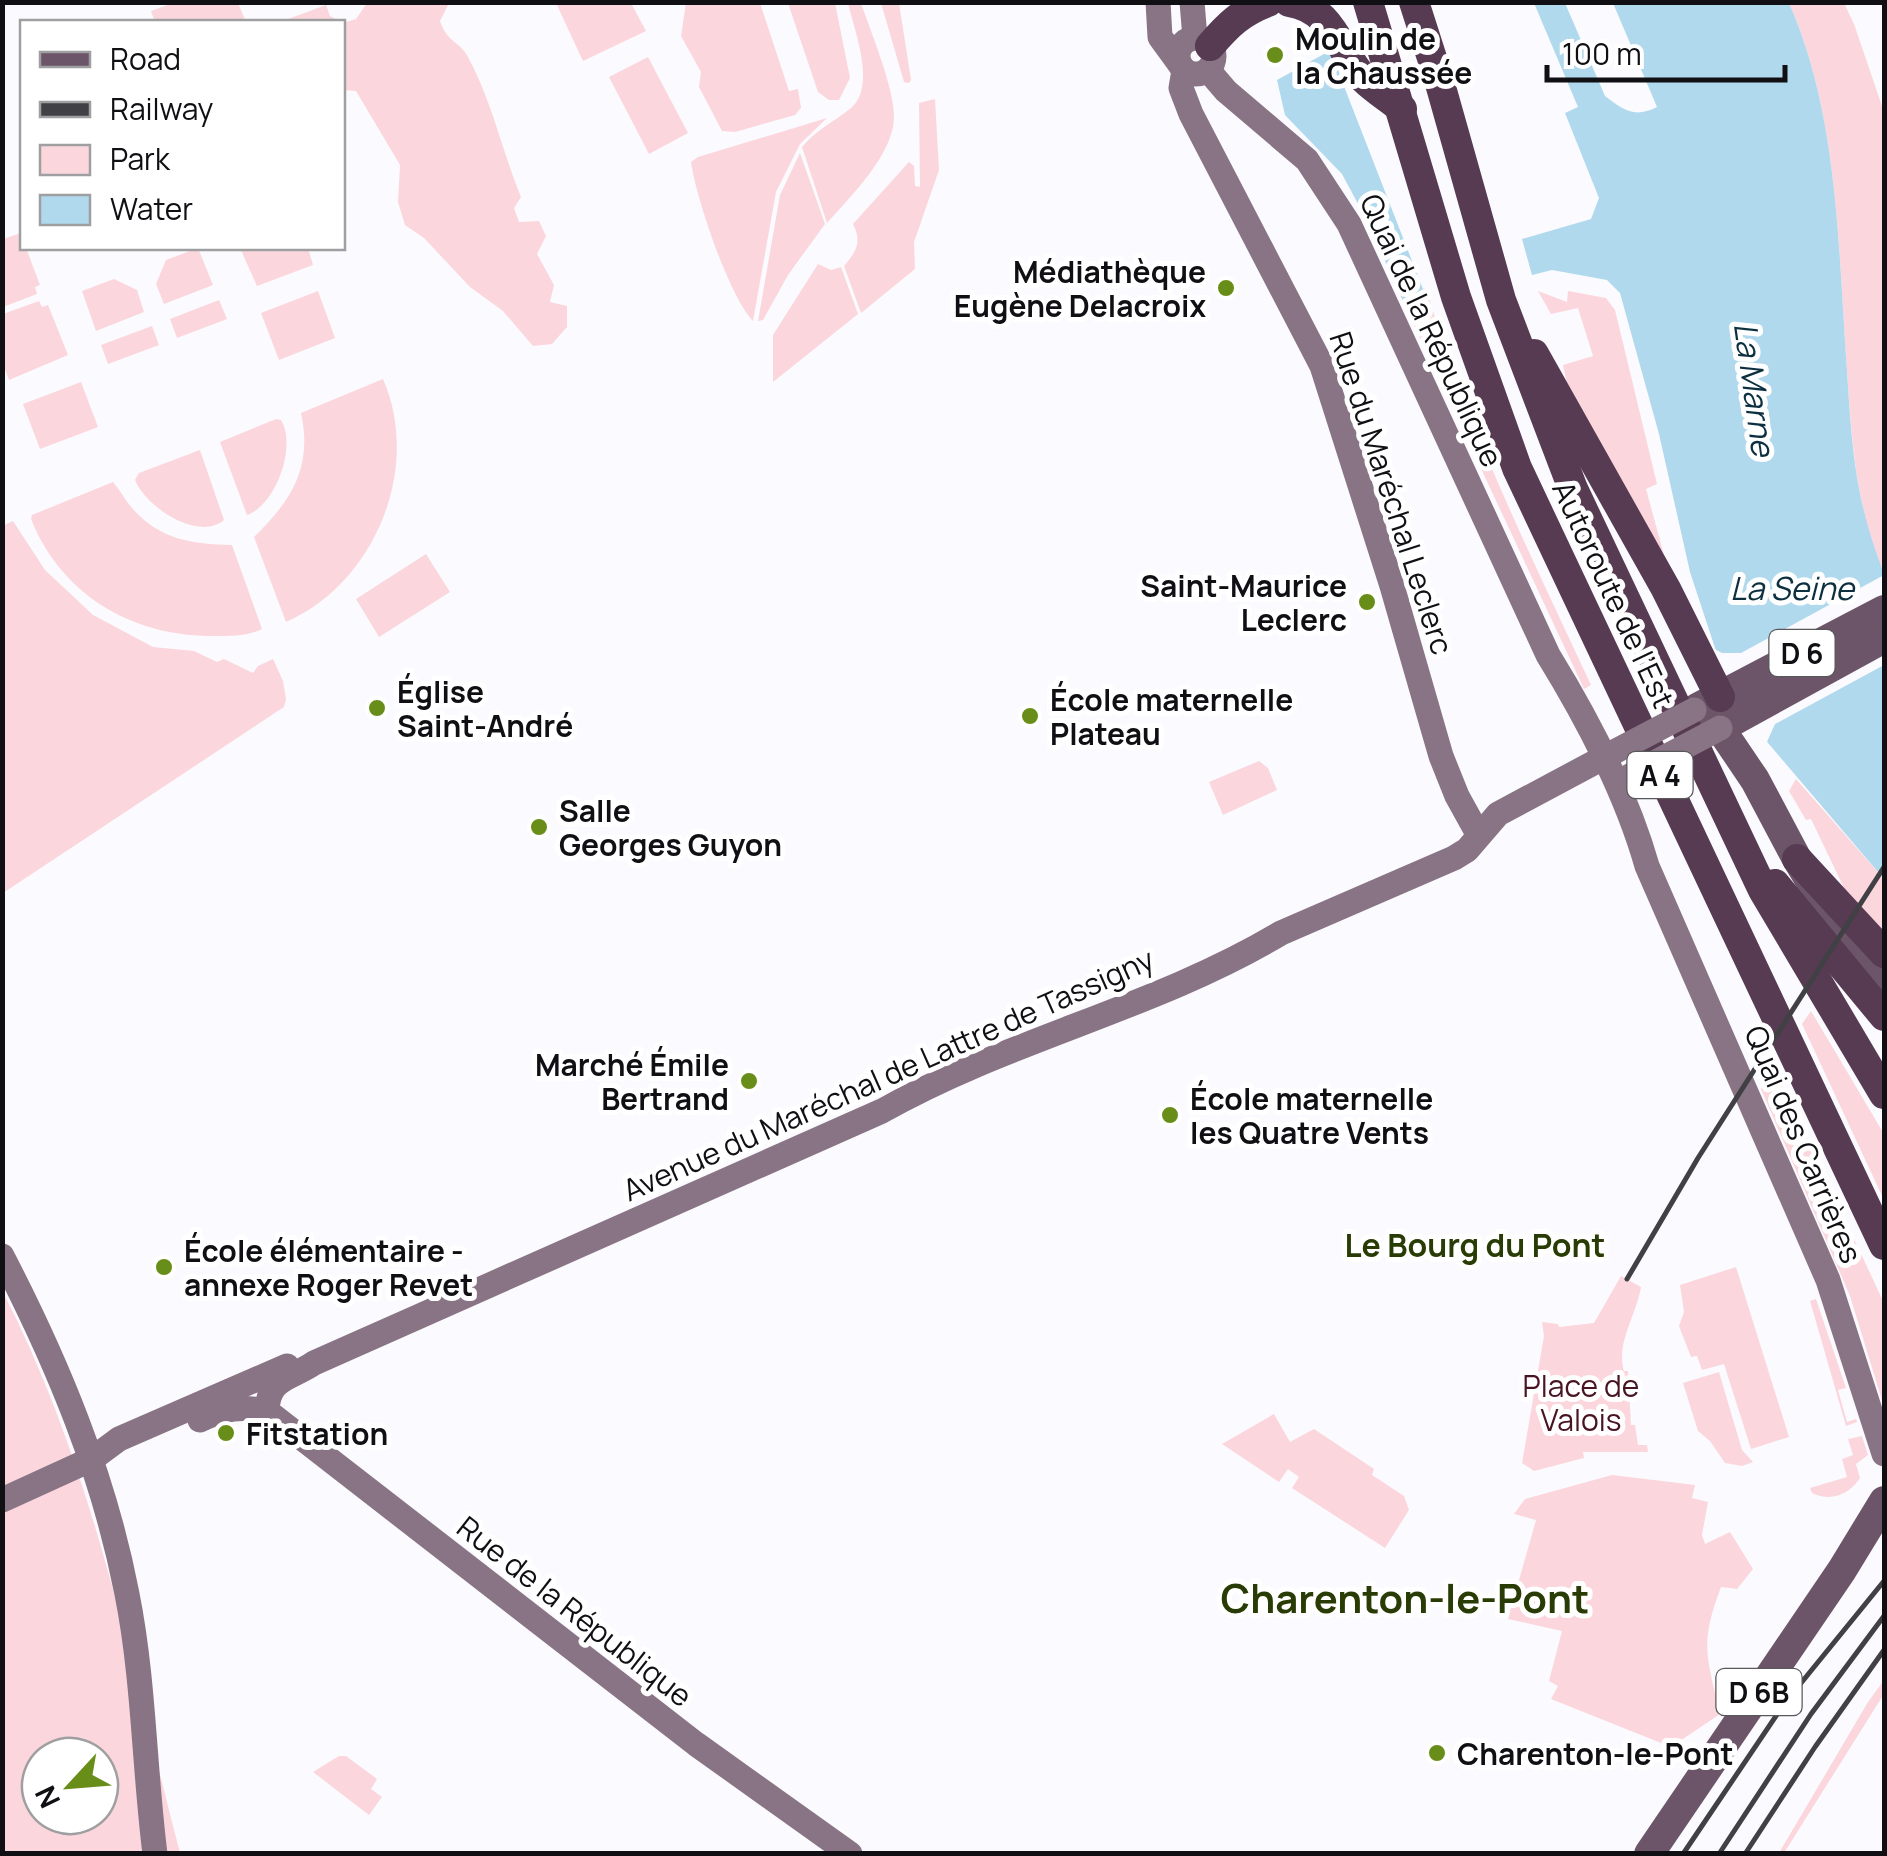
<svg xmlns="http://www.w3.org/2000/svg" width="1887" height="1856" viewBox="0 0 1887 1856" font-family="Manrope,sans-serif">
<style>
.green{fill:#fbd7dd;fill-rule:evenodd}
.water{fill:#b0d9ed}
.pier{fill:#fbfafe}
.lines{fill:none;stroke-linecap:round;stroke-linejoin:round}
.secondary{stroke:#887484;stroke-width:25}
.primary{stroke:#6d5569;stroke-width:30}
.highway{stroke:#563b52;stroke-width:30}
.rail{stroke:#414044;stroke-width:5}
.secondary-bridge{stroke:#887484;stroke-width:25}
.poi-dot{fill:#688e19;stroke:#fff;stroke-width:4}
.labels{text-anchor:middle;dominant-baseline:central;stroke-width:10;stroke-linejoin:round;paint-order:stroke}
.shield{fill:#fff;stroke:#58575a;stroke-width:2.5}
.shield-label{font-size:28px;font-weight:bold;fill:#100f13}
.poi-label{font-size:30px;font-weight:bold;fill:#100f13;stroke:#fff;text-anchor:start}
.street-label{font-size:30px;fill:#100f13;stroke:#fff}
.park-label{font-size:30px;fill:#481322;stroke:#fff}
.water-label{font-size:32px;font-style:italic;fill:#0c303f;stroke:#fff}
.neighbourhood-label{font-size:32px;font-weight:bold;fill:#2a3c05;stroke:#fff}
.district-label{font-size:40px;font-weight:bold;fill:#2a3c05;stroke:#fff}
</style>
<rect width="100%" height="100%" fill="#fbfafe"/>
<g class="green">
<path d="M173,3H238L246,22H155L151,11Z"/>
<path d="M367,3H449L440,21C448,44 459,40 468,57C492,101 502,151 521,197L514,208L519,222L539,221L546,236L537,254L554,285L550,302L567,306V327L552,344L533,346L503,311L470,287L424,238L405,225L398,202L400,165L356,91L343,90L342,22H280L326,5L330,16L343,23L356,19Z"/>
<path d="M556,3H631L646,31L583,61Z"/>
<path d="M686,3H760L789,91L798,89L801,108L795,115L735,132L722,131L699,87L701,72L681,36Z"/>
<path d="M788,3H835L850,78L839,100H829L818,92Z"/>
<path d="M848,3H861C871,33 894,87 894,117C894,154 850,197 827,223L802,147C817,129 834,122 851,108C877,86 854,30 848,3Z"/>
<path d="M881,3H899L911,80L909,83L904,82Z"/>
<path d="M1789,3H1844L1854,24L1884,112V566H1881C1855,499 1852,442 1847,371C1838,249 1839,116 1789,3Z"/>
<path d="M648,57L688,133L649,154L609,77Z"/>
<path d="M935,99L939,170L914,242L915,269L861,313L844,266C857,251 862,242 853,224L909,162L914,166L915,186L920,187L919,103Z"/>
<path d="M827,118L800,144L776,192L753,321C729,296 696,198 691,162L698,157Z"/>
<path d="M800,153L825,224L788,275L763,320L758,321L780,195Z"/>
<path d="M21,233L22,248H26L40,285L35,287L37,294L3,307V239Z"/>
<path d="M198,248L213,285L164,304L156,284L166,260Z"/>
<path d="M240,248H308L313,265L257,286Z"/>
<path d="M818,264L831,270L841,267L858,314L773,382V335Z"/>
<path d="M114,279L137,290L144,312L96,331L82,291Z"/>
<path d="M1426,288C1466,425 1531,556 1591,685L1584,689L1399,293Z"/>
<path d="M318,291L335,338L279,360L261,313Z"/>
<path d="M1538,291L1567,302L1568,291L1606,298L1615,310L1657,484L1646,489L1664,555L1571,403L1563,365L1593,356L1578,308L1551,314Z"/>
<path d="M219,300L227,319L177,338L170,319Z"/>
<path d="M39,301L42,307L48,305L68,355L9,380L3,364V314Z"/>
<path d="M152,326L159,345L108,364L101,345Z"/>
<path d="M383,379C422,468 375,583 286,622L254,537C291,501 313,468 301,413Z"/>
<path d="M81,382L98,427L40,449L23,404Z"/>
<path d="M276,419L281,420C297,446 276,505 247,515L220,442Z"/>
<path d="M200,450L224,520C198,542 146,507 135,480L139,473Z"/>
<path d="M113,482C120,490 125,500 132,508C160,540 192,544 232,545L262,629C246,637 227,636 209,636C130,635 61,594 31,519L32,515Z"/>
<path d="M13,521L45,570L93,615L153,647L194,651L217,662L224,659L253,673L258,666L273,659L283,681L286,699L284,707L3,893L2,526Z"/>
<path d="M426,554L450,592L379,637L356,599Z"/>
<path d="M1259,761L1268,768L1277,790L1223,815L1209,782Z"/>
<path d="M1796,779L1884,879V938L1844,888L1811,819L1806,820L1789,791Z"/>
<path d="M1811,1011L1884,1134V1200L1802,1024Z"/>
<path d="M1774,1068L1884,1303V1407L1850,1296L1761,1089Z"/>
<path d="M1736,1267L1789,1437L1751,1449L1724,1364L1702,1370L1697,1356L1691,1357L1679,1326L1684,1312L1680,1285Z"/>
<path d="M1621,1276L1641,1287C1635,1319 1616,1343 1624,1371H1628L1631,1425H1635L1638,1445H1647L1648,1452H1583L1584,1458L1534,1471L1522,1463L1544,1336L1542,1322L1558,1324L1559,1327L1594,1323Z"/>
<path d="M3,1292C94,1469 130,1662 180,1853H3ZM40,1756H100V1816H40Z"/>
<path d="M1816,1299L1846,1388L1838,1390L1847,1422L1856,1419L1857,1422L1846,1426L1810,1301Z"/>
<path d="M1719,1372L1742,1450L1753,1462L1742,1466L1725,1463L1710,1441L1698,1431L1683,1383Z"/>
<path d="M1274,1414L1290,1442L1314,1429L1374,1469L1372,1475L1404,1496L1409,1510L1385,1548L1292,1488L1299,1477L1288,1469L1279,1482L1222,1444Z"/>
<path d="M1862,1436L1868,1455L1856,1464L1860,1478C1849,1495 1830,1502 1812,1493L1810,1488L1847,1477L1842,1459L1853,1455L1848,1439Z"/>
<path d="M1612,1475L1695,1485L1692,1498L1708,1502L1702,1535L1705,1544L1730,1532L1753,1569L1737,1589L1721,1587C1699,1645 1707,1656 1720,1714L1671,1747L1551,1699L1558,1686L1549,1681L1562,1631L1508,1619L1536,1520L1514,1514L1525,1499Z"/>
<path d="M1884,1680V1694L1784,1853H1779L1868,1702Z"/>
<path d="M339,1756H346L377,1779L371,1789L382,1797L369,1815L313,1772Z"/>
</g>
<g class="water">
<path d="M1534,3H1565L1605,96C1622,109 1634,119 1657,107L1613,3H1789C1839,116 1838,249 1847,371C1852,447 1855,500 1884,573V879L1768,743L1716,651L1690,572L1659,434L1620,293L1607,280L1552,270L1532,275L1522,239L1591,219L1599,198L1565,113L1578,107Z"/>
<path d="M1333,49L1340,76L1428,302L1407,309L1365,217L1342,174L1285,115L1277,80Z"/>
</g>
<path class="pier" d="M1884,575V665L1775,724L1766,744L1770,753L1709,646L1722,653H1741Z"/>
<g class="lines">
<g class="secondary">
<path d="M1158,2L1160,37L1179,63"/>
<path d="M1192,2L1195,38"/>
<circle cx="1196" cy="56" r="18"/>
<path d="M1184,70L1181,88L1191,114L1322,366L1392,586L1441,756L1457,796L1478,834"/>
<path d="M1208,70L1226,91L1307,160L1349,224L1548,655C1588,720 1626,792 1647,866L1828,1280L1884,1454"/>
<path d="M2,1256C58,1364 104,1475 127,1594C144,1679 144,1767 155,1854"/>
<path d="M267,1411C268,1377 291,1379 314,1363L882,1111C1009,1039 1156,1008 1281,933L1454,858L1467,850L1498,814L1614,752"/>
<path d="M267,1411L696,1744L850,1854"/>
<path d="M200,1420C225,1408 241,1406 267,1411"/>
<path d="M2,1500L92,1459L119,1439L287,1366"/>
</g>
<g class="primary">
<path d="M1697,708L1884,610"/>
<path d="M1694,710L1711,715L1755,780L1797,859L1834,920L1884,982"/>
<path d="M1720,728L1884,638"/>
<path d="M1649,1854L1842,1570L1884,1501"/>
</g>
<g class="highway">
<path d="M1289,2C1334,9 1338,50 1364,79C1375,90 1390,99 1402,109"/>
<path d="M1368,2L1456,297L1517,468L1884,1245"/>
<path d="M1414,2L1439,80L1501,300L1573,489L1763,890L1884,1094"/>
<path d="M1210,46C1228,25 1241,12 1268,2"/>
<path d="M1534,354L1666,589L1720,697"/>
<path d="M1797,859L1884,953"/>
<path d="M1775,884L1884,1016"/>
</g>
<g class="rail">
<path d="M1627,1279L1698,1158L1884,867"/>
<path d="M1683,1854L1784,1704L1884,1581"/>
<path d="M1719,1854L1811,1714L1884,1616"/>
<path d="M1745,1854L1815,1747L1884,1650"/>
</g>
<g class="secondary-bridge">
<path d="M1614,752L1694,710"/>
<path d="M1626,778L1720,728"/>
</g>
</g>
<g class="poi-dot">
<circle cx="1275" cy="55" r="10"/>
<circle cx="1226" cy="288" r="10"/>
<circle cx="1367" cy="602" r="10"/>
<circle cx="377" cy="708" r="10"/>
<circle cx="1030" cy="716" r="10"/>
<circle cx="539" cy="827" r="10"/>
<circle cx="749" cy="1081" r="10"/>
<circle cx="1170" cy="1115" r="10"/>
<circle cx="164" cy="1267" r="10"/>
<circle cx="226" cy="1433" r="10"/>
<circle cx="1437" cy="1753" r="10"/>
</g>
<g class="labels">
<g class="shield">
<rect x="1769.5" y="630" width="65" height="46" rx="8"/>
<rect x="1627.5" y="752" width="65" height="46" rx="8"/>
<rect x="1716.5" y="1669" width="85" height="46" rx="8"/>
</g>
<g class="shield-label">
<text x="1802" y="653">D 6</text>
<text x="1660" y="775">A 4</text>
<text x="1759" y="1692">D 6B</text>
</g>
<g class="poi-label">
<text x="1295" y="38">Moulin de<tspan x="1295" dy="34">la Chaussée</tspan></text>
<text x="1206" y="271" text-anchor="end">Médiathèque<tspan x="1206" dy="34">Eugène Delacroix</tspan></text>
<text x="1347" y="585" text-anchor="end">Saint-Maurice<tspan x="1347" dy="34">Leclerc</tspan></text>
<text x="397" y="691">Église<tspan x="397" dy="34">Saint-André</tspan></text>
<text x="1050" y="699">École maternelle<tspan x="1050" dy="34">Plateau</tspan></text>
<text x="559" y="810">Salle<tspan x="559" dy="34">Georges Guyon</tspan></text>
<text x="729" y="1064" text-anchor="end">Marché Émile<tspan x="729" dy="34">Bertrand</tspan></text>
<text x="1190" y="1098">École maternelle<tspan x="1190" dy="34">les Quatre Vents</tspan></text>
<text x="184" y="1250">École élémentaire -<tspan x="184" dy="34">annexe Roger Revet</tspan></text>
<text x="246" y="1433">Fitstation</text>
<text x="1457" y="1753">Charenton-le-Pont</text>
</g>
<g class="street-label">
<text transform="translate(1432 330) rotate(65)">Quai de la République</text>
<text transform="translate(1392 493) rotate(72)">Rue du Maréchal Leclerc</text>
<text transform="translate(1614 594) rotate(65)">Autoroute de l’Est</text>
<text transform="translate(888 1074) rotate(-24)">Avenue du Maréchal de Lattre de Tassigny</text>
<text transform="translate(1804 1144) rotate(67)">Quai des Carrières</text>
<text transform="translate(575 1611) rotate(38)">Rue de la République</text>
</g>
<g class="park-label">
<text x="1581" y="1385">Place de<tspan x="1581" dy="34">Valois</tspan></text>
</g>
<g class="water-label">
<text transform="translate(1755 389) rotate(82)">La Marne</text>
<text x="1792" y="588">La Seine</text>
</g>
<g class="neighbourhood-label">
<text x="1475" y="1245">Le Bourg du Pont</text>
</g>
<g class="district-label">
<text x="1405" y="1597">Charenton-le-Pont</text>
</g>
</g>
<rect width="1887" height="1856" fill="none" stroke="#100f13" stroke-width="10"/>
<rect x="20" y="20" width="325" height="230" fill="#ffffff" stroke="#9f9fa1" stroke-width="2.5"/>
<rect x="40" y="52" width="50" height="15" fill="#6d5569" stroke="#9f9fa1" stroke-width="2.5"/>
<text x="110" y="70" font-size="30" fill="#100f13">Road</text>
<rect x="40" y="102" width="50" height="15" fill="#414044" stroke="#9f9fa1" stroke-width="2.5"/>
<text x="110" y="120" font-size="30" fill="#100f13">Railway</text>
<rect x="40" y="145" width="50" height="30" fill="#fbd7dd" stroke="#9f9fa1" stroke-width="2.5"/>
<text x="110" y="170" font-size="30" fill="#100f13">Park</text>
<rect x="40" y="195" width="50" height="30" fill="#b0d9ed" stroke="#9f9fa1" stroke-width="2.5"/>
<text x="110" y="220" font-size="30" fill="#100f13">Water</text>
<g transform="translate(70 1786) rotate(244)"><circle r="48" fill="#ffffff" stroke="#9f9fa1" stroke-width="2.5"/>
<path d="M0-8L18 38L0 25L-18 38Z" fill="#688e19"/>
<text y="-15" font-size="28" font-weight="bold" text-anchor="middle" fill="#100f13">N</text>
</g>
<path d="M1547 65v15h238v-15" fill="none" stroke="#100f13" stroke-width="5"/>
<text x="1562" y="65" font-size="30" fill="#100f13" stroke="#ffffff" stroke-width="8" paint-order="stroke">100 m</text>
</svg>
